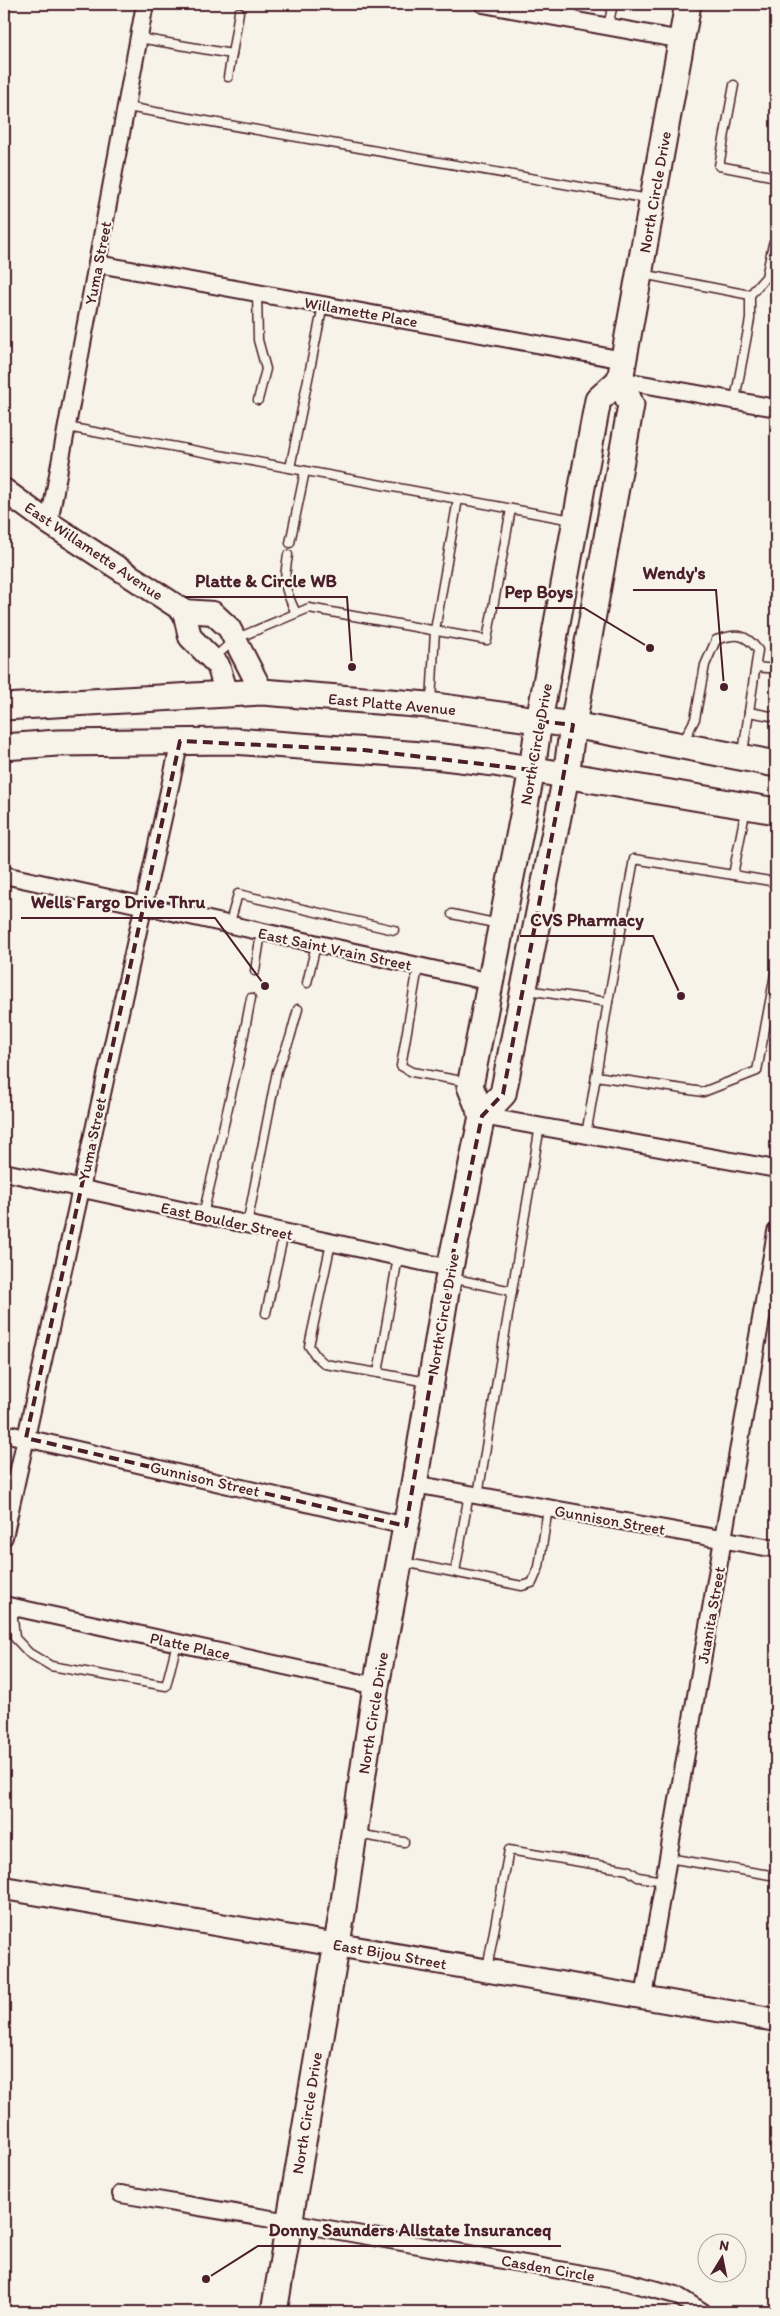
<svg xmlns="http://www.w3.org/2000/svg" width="780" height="2316" viewBox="0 0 780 2316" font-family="Itim,sans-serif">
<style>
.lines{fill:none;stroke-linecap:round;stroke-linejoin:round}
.lane-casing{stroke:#4a1f2b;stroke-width:11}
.street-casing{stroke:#4a1f2b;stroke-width:20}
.secondary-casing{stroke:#4a1f2b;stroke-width:26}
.primary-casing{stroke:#4a1f2b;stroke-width:29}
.lane{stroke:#f7f3e8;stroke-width:8}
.street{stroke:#f7f3e8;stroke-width:16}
.secondary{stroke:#f7f3e8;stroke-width:22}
.primary{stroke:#f7f3e8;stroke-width:25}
.marked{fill:none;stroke:#4a1f2b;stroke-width:4;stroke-dasharray:10 6;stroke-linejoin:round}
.labels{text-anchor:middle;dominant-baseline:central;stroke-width:4.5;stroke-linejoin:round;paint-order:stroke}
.street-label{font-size:16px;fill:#4a1f2b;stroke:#f7f3e8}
.leader{fill:none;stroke:#4a1f2b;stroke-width:2}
.callout-dot{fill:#4a1f2b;stroke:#f7f3e8;stroke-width:2}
.callout-label{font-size:18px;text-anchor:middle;font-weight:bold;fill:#4a1f2b;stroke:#f7f3e8;stroke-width:4.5;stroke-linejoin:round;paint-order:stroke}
</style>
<rect width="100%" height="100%" fill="#f7f3e8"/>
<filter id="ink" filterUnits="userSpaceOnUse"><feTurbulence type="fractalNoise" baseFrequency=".02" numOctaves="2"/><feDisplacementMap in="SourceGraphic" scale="10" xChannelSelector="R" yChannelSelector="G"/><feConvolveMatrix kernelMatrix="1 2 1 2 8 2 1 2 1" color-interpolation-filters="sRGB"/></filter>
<g filter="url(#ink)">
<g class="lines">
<g class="lane-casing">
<g id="lane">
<path d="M571,20L574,4"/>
<path d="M608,26L613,4"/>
<path d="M139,38L232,54L239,12"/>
<path d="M228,77L232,54"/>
<path d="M734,85L719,166L776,177"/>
<path d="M127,107L649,199"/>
<path d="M642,274L750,295"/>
<path d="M257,293L258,340L266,369L258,400"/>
<path d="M735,400L750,319V295L766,277L773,244"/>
<path d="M67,427L572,520"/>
<path d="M290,468L323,305"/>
<path d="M290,543L305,471"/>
<path d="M288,555C283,583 284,588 296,613"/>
<path d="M214,658L235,639L309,608L487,640L511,509"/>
<path d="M756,667L776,669"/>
<path d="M431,702L435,630L458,499"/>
<path d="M749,712L776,717"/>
<path d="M683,742L695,719L705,665L716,640C736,633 745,633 758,650L743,753"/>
<path d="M746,808L733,875L776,882"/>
<path d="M452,914L499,924"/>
<path d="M229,926L238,894L394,930"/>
<path d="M418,967L401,1066L412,1072L468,1082"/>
<path d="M255,971L261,933"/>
<path d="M307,983L316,945"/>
<path d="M527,990L608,1002L596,1076"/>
<path d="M608,1002L634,859L733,875"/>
<path d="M586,1135L596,1076L703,1092L757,1071L776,969"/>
<path d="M203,1215L239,1060L251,998"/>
<path d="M247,1225L277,1071L290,1038L298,1009"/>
<path d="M331,1243L309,1346L316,1356L325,1364L378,1373L398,1257"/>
<path d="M451,1278L512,1291L478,1495"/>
<path d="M512,1291L540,1126"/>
<path d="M266,1313L284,1233"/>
<path d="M378,1373L427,1382"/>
<path d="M403,1562L522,1586L532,1583L539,1567L548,1508"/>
<path d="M455,1572L469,1494"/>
<path d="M12,1607L15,1638L29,1653L51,1666L166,1686L177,1643"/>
<path d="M357,1834L404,1842"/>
<path d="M668,1858L776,1876"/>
<path d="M487,1969L509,1850L628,1870L638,1877L664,1881"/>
</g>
</g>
<g class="street-casing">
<g id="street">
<path d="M483,4L682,40"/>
<path d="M98,264L624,360"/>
<path d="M620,380L776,408"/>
<path d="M49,523L145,4"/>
<path d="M4,875L491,982"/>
<path d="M482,1116L776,1169"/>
<path d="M4,1172L450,1268"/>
<path d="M4,1433L406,1526"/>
<path d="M414,1484L776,1549"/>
<path d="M4,1537L180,741"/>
<path d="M4,1605L376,1686"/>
<path d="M644,1997L776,1232"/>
<path d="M121,2194L289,2222L627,2282L676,2295L703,2312"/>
</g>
</g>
<g class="secondary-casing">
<g id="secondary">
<path d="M4,490L49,523L184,611L213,613L229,628L262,692"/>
<path d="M184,611L190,637L218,665L227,694"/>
<path d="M4,1888L776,2020"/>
</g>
</g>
<g class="primary-casing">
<g id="primary">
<path d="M4,707L262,692L428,705L573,725L776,764"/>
<path d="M4,747L57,743L233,741L435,756L494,763L776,811"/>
<path d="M482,1116L470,1086L532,770L539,721L598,400L620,380"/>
<path d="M274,2312L343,1908L376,1686L414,1484L450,1268L482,1116L503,1094L566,776L573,725L631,405L620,380L688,4"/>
</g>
</g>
<use href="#lane" class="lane"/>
<use href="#street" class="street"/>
<use href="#secondary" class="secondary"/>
<use href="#primary" class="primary"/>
</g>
</g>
<path class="marked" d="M539,721L573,725L503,1094L482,1116L450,1268L406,1526L26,1438L180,741L364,750L532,770Z"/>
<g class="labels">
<g class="street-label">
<text transform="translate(655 192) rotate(-80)">North Circle Drive</text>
<text transform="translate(98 263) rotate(-79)">Yuma Street</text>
<text transform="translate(361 312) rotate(10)">Willamette Place</text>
<text transform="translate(94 551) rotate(34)">East Willamette Avenue</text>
<text transform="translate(392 704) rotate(5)">East Platte Avenue</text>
<text transform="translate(536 744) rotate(-80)">North Circle Drive</text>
<text transform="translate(335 949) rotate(12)">East Saint Vrain Street</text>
<text transform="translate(92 1139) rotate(-78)">Yuma Street</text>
<text transform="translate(227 1221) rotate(12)">East Boulder Street</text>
<text transform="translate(443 1314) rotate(-80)">North Circle Drive</text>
<text transform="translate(205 1479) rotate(13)">Gunnison Street</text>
<text transform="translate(610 1520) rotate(10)">Gunnison Street</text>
<text transform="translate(711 1615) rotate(-80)">Juanita Street</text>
<text transform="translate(190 1646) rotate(12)">Platte Place</text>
<text transform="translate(373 1713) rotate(-81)">North Circle Drive</text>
<text transform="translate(390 1954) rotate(10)">East Bijou Street</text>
<text transform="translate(307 2113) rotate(-81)">North Circle Drive</text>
<text transform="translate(548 2268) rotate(10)">Casden Circle</text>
</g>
</g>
<path class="leader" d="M724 687L716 590H633M352 667L347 597H185M650 648L584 608H495M265 986L215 918H21M681 996L653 936H520M206 2279L258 2246H561"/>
<g class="callout-dot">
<circle cx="724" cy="687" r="5"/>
<circle cx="352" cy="667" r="5"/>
<circle cx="650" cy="648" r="5"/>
<circle cx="265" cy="986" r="5"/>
<circle cx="681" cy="996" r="5"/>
<circle cx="206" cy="2279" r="5"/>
</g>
<g class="callout-label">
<text x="674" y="579">Wendy's</text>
<text x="266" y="587">Platte &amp; Circle WB</text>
<text x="539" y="598">Pep Boys</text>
<text x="118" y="908">Wells Fargo Drive Thru</text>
<text x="587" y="926">CVS Pharmacy</text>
<text x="410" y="2236">Donny Saunders Allstate Insuranceq</text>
</g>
<rect width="780" height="2316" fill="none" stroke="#f7f3e8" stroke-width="20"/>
<rect x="10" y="10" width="760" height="2296" fill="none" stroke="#4a1f2b" stroke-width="2" filter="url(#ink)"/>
<g transform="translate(722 2258) rotate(10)"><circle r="24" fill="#f7f3e8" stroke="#b29e9c"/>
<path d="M0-4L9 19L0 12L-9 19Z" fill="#4a1f2b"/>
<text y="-8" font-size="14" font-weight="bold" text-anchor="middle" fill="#4a1f2b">N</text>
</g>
</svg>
